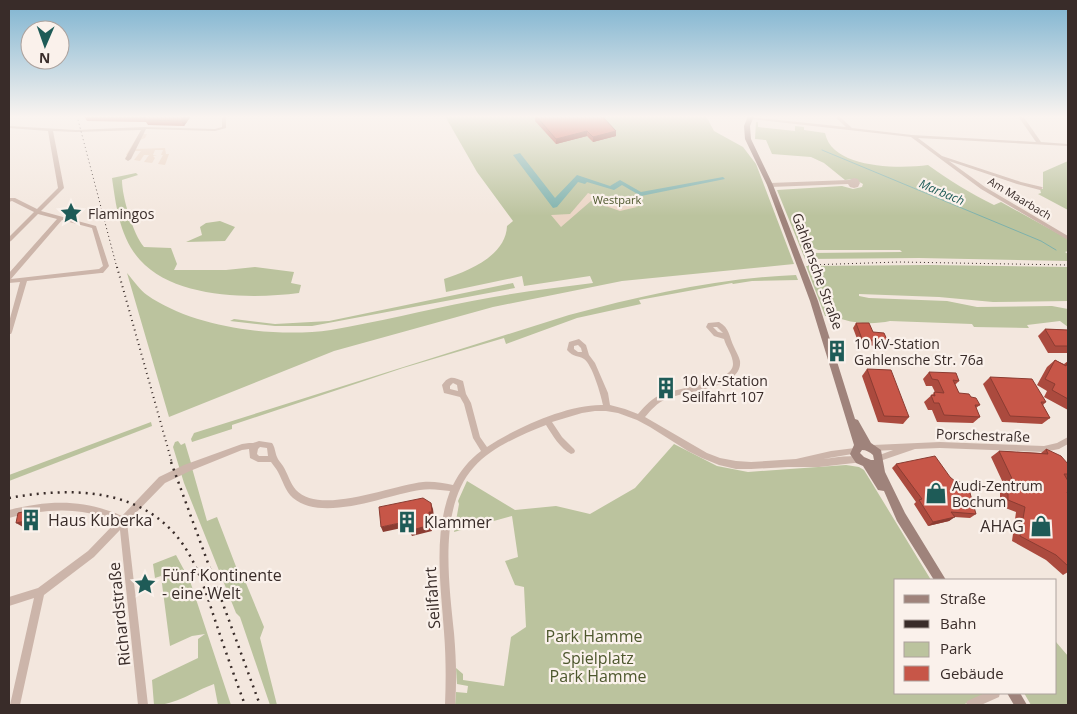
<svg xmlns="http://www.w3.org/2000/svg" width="1077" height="714" viewBox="0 0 1077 714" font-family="'Open Sans',sans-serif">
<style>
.green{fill:#bbc39e;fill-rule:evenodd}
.plaza{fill:#ebd5c5}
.water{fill:#7db1ac}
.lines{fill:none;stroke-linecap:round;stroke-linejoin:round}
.stream{stroke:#7db1ac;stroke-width:1}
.street{fill:#ccb5aa;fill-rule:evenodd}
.secondary{fill:#9f837b;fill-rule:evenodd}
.rail-far2{stroke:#392c29;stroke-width:1;stroke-dasharray:1 3;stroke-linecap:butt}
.rail-far1{stroke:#392c29;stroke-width:2;stroke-dasharray:1 4;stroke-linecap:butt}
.rail{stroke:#392c29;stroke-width:2.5;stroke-dasharray:2 5;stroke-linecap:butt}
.wall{fill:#ab4a3e}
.shaded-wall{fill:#8b3c32}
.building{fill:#c75648;stroke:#8b3c32}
.labels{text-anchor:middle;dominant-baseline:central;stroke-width:4.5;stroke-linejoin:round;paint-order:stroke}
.far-street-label{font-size:11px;fill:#392c29;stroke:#faf1eb}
.far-park-label{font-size:11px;fill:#4d572d;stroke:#faf1eb}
.far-water-label{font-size:12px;font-style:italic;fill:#1e5b57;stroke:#faf1eb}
.poi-label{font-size:14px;fill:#392c29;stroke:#faf1eb;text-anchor:start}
.street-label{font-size:14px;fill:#392c29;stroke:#faf1eb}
.near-poi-label{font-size:16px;fill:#392c29;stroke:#faf1eb;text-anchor:start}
.near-street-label{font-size:16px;fill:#392c29;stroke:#faf1eb}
.near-park-label{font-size:16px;fill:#4d572d;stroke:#faf1eb}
</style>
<rect width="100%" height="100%" fill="#f3e7de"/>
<g class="green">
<path d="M445,116H706L714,131L743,147L756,164L794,264L622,281L493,307L334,351L169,417L127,273C133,280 140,290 147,295C194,328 275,338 331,330C378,322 425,310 472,301C512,293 552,288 593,283L590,276L524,286L522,276L446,292L444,279C468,271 506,256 507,226L513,221L477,172Z"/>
<path d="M756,122H758V127L795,131V126L804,127V130L825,133C832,169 900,169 928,165C950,181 970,193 994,205L1001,202L1068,239V251L1065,252L1068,254V261L919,258L805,259L777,190L842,186L853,189L862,187L863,184L854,179L845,180L824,163L811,157L772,154L766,140L755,139ZM805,244L818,250H900L902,252L811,253L802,248Z"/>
<path d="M1068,161V210L1038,194L1041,193L1040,189H1043V172Z"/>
<path d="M136,173L138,175L122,180C122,197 133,234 144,247L171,248L177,264L174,270H226L255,267L294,272L291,283L301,285L299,293C252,299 175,299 140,260C120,238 116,206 112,178Z"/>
<path d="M220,221L235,227L225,241L186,242L202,235L200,227L206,223Z"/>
<path d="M929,265L1068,267V301L993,302L939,297L859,294V296L869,298L947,301L977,307L1052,306L1068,309V327L1060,321L1027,325L1029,328L974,327L972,324L890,321C877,324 858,324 845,320C837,318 833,316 825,316L806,266Z"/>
<path d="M796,275L798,280L752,281L733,284L732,283L639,300L641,304L577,318L506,344L504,338L403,368L232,425V429L192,442L191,439L194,433L569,315C644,295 718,278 796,275Z"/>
<path d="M513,283L515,288L312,326H275L230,321L234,319L275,324L329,321Z"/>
<path d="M151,422L152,426L9,481V475Z"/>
<path d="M178,441L181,445L185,443L191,463L182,467L192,468L207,521L217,517L240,577L243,576L264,627L260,638L277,705H270L240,617L236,613L184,483L173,447L175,442Z"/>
<path d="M674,444L717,466L748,472L846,465L859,467L864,470L931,580H896V693H986L963,705H455L456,692L467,693L468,686L457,684L456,668L463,674V680L504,686L511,637L526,627L524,587L515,585L505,561L518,557L512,516L454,532L459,504L458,501L467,481L515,510L556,506L590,514L635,488Z"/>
<path d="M176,555L190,581L231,705H218L214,684C194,691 176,705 154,705L152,680L198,658V639L205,634L192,636L170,646L161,576L155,578L153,564Z"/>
<path d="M1056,642L1068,656V705H1031L1024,693H1056Z"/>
</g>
<g class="plaza">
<path d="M139,134H147L145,138L140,140L136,149L165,148L166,154H169L165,165L158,164L163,155H161L163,150H155L153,155H157L153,156L155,158L152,163L144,162L149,155H144L140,161L134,160L141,151H135L129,160L125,158L128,156L126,155Z"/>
<path d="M588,193L612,203L620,196L637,207L620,211L591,201L561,227L551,215L570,214Z"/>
</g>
<path class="water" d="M520,153L555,198L577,175L610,186L620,180L641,192L723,177L725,179L641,196L622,185L614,190L587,182L585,184L578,182L557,207L553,208L513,155Z"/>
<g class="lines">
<path class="stream" d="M822,150L1041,241L1056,250"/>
<g class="street">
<path d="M222,116H226V128L215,131L146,129L131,159L128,161L125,159L141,130L76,132L53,131L64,188L41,211L96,226L109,266L103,273H101L27,281L12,332L11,334H9V322L20,282L9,283V273L57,219L38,214L11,241L9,242V237L34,212L12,201L9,202V198H15L37,209L58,188L48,131L9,128V126L76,130L144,127L215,129L222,127ZM62,220L92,228L103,266L99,269L11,279Z"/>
<path d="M834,116H839L852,128L912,135L1036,142L1018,116H1023L1041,142L1068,144V146L918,138L942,156L1021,182L1042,187L1043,188L1040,190L1017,184L949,161L985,187L1068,236V240L981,189L911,137L751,119L749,118L751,117L846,127Z"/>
<path d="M854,178L858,179L860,183L858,187L854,188L850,187L848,184L770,187L767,185L770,183L849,180Z"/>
<path d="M719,322C730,328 729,337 734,347C736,352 739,356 740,361C743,389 683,391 666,399C657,403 651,410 645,417L707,453L720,458L736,461L751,462L796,459L831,451L855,448L858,449L859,451L858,453L823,459C836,458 850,454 863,458L864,460L863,462L819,467H788L751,469H736L719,465L702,458L688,451L650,427L637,420L618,413L606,411H595L582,413L552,422L562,437L574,449L575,451L574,453L571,454C560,448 553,436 546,425C521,435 492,447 474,467C438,506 449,583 454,633C456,657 457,681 455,705H445C446,681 446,657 444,632C441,586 433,536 450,491C441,490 430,488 420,490C386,495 323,523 293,498C285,491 283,481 278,472C276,468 273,465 271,462H258L250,458L249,449L242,450L190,471L165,483L127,522L148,705H138L120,530L94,557L44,595L20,705H10L34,598L9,606V597L38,588L88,551L116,522C81,506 45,509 9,518V510C49,500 84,499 122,516L159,477L184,465L242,444L249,443H253L259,441L272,443C275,447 275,452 277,457C278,460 281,463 283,466C288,474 290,483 296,490C320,516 392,485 423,482C433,481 443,483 453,485C460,471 469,460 481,451L473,438L464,404L460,397L444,393L442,385C449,375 453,377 463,381L466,394L471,403L480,437L487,447C516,428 568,404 603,405C601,395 592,364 584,359C578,355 574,358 567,350L569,342L579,339L586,345L589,355L595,363L608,393L610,405L625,409L638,414C645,406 652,398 662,394C677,388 733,383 733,364C733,355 726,347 724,339L714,336L706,327L708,323ZM713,327H717L723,333L718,332ZM578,345L581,348L582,352H578L574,349V346ZM453,383L457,385L458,391L450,389V386ZM260,447L267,448L268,456H259L257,454L258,449Z"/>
<path d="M1068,437V444L1059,449L1044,452L940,448L915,449L880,461L877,460L876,458L877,456L893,450L873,451L870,450L869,448L870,446L873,445L940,442L1044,446L1057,443Z"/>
<path d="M985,693H1000L999,697L981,705H966L967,701Z"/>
</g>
<g class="secondary">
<path d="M748,116H754L750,126L751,139L773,185L818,301L855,419L858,420L871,443L881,450L885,472L905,513L946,580H934L897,521L884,491L878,490L863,466L856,463L850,454L854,445L810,301L767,185L745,139L744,126ZM862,450C866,450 870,452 873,455L874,460H871L864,457L860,453Z"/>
<path d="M1007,693H1020L1027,705H1014Z"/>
</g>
<g class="rail-far2">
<path d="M77,116L117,268"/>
<path d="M808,265L899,262L1068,265"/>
</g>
<path class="rail-far1" d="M117,267L172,463"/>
<g class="rail">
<path d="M171,462L260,705"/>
<path d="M9,498C70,487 142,487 182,543C199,567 207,596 216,623C225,650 235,678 245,705"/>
</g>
</g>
<g class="wall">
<path d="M84,116H191L184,126L148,125L146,122L87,121Z"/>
<path d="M535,116H607L603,117L616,131V136L593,142L587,136L556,144L535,121Z"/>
<path d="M856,323L873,332L888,342L884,347L859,344L853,328Z"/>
<path d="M1045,329L1068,330V353H1048L1038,336Z"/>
<path d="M1055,360L1064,364L1068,361V410L1044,397L1047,391L1037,385L1047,367Z"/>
<path d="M867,369L909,417L903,424L878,422L862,376Z"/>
<path d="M929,372L959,381L955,385L959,393L971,397L980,405L976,408L980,417L973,423L937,422L932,410H928L924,402L935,392L932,386H926L923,379Z"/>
<path d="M990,377L1046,402L1043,405L1050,418L1042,424L1002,422L983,384Z"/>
<path d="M1046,449L1068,464V572L1063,575L1046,560L1012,541L1016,512L1000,506V488L1004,485L991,457L999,451L1041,453Z"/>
<path d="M896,464L976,514L970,518L954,517L949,521L928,526L914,504L916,502L892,468Z"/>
</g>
<g class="shaded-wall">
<path d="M184,116H191L184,126L181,121Z"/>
<path d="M587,131V136L556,144V139Z"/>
<path d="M616,131V136L593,142V137Z"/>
<path d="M431,503L433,509L434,517L431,518L432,531L412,536L409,531L429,512Z"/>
<path d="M31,510L38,514L37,524L23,527L16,523Z"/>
<path d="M955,517L949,521L928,526L933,522Z"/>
<path d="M409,521L411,526L383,532L381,527Z"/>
</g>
<g class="building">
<path d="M135,116H184L181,121L145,120V117Z"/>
<path d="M536,116H602L616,131L593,137L587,131L556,139Z"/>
<path d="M856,323H869L873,332L884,333L888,342L862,339Z"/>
<path d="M1045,329L1068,330V346H1055Z"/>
<path d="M1055,360L1066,366L1068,361V399L1052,390L1055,384L1045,379Z"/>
<path d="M867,369L891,370L909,417L884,416Z"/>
<path d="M929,372L956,373L959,381L953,380L959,393L969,394L971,397L976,398L980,405H975L980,417L944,415L939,403H934L931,395L935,396L934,392L944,393L938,380L932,379Z"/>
<path d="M990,377L1032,379L1046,402H1041L1050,418L1010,416Z"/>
<path d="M1046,449L1061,456L1068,464V474H1064L1068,481V492H1067L1068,494V566L1056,555L1020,536L1025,507L1008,500V482L1015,485L999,451L1048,454Z"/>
<path d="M935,456L950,477L956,482L958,481L968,486L976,514L951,512L955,517L933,522L919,500L922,499L896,464Z"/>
<path d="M423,498L431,503L432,512H429L430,525L409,531V521L381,527L379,507Z"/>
<path d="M31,510L30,520L16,523L18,513Z"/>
</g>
<linearGradient id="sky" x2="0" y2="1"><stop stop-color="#7db3d0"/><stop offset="0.54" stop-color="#faf4f0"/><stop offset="1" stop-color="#faf4f0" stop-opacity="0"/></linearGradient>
<rect width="1077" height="216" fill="url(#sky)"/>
<defs>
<g id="sight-bare" transform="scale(1.725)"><path d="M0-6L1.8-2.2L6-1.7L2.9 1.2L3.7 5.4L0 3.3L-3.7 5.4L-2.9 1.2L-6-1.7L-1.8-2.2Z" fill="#1e5b57" stroke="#faf1eb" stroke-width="2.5" paint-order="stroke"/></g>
<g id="building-bare" transform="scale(1.725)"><path d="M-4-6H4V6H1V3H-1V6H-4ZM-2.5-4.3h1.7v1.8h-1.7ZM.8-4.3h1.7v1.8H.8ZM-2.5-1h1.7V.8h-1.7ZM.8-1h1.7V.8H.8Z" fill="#1e5b57" stroke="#faf1eb" stroke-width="2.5" paint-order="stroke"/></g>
<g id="shop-bare" transform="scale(1.725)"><path d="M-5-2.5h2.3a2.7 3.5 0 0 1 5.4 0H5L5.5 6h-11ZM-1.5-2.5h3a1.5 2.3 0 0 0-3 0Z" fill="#1e5b57" stroke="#faf1eb" stroke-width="2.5" paint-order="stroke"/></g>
</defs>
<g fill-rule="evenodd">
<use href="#sight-bare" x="71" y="213"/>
<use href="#building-bare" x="837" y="351"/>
<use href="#building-bare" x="666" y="388"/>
<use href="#shop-bare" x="936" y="493"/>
<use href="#building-bare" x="31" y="520"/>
<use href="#building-bare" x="407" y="522"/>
<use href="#shop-bare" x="1041" y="526"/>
<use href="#sight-bare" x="145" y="584"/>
</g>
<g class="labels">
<g class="far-street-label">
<text transform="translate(1020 198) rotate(31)">Am Maarbach</text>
</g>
<g class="far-park-label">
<text x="617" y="199">Westpark</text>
</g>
<g class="far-water-label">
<text transform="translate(942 192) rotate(23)">Marbach</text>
</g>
<g class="poi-label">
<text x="88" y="213">Flamingos</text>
<text x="854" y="343">10 kV-Station<tspan x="854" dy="16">Gahlensche Str. 76a</tspan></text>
<text x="682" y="380">10 kV-Station<tspan x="682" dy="16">Seilfahrt 107</tspan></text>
<text x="952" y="485">Audi-Zentrum<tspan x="952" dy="16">Bochum</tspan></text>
</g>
<g class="street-label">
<text transform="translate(818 271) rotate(70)">Gahlensche Straße</text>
<text transform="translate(983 435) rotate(2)">Porschestraße</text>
</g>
<g class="near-poi-label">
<text x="48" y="520">Haus Kuberka</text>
<text x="424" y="522">Klammer</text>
<text x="1024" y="526" text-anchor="end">AHAG</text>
<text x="162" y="575">Fünf Kontinente<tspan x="162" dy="18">- eine Welt</tspan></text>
</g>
<g class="near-street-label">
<text transform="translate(432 598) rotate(-94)">Seilfahrt</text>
<text transform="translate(119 614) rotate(-96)">Richardstraße</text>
</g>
<g class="near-park-label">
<text x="594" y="636">Park Hamme</text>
<text x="598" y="658">Spielplatz<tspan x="598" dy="18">Park Hamme</tspan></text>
</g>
</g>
<rect width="1077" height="714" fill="none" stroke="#392c29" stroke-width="20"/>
<rect x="894" y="579" width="162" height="115" fill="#faf1eb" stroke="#ada29d"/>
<rect x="904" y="595" width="25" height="8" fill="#9f837b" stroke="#ada29d"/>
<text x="940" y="604" font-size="15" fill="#392c29">Straße</text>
<rect x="904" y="620" width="25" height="8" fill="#392c29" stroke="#ada29d"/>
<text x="940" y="629" font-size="15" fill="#392c29">Bahn</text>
<rect x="904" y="642" width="25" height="15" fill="#bbc39e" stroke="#ada29d"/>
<text x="940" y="654" font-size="15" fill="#392c29">Park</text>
<rect x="904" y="666" width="25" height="15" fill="#c75648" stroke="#ada29d"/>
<text x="940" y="679" font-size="15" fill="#392c29">Gebäude</text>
<g transform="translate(45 45) rotate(182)"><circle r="24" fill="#faf1eb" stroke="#ada29d"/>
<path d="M0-4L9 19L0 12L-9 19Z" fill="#1e5b57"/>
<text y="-8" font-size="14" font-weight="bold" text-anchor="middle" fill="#392c29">N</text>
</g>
</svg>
